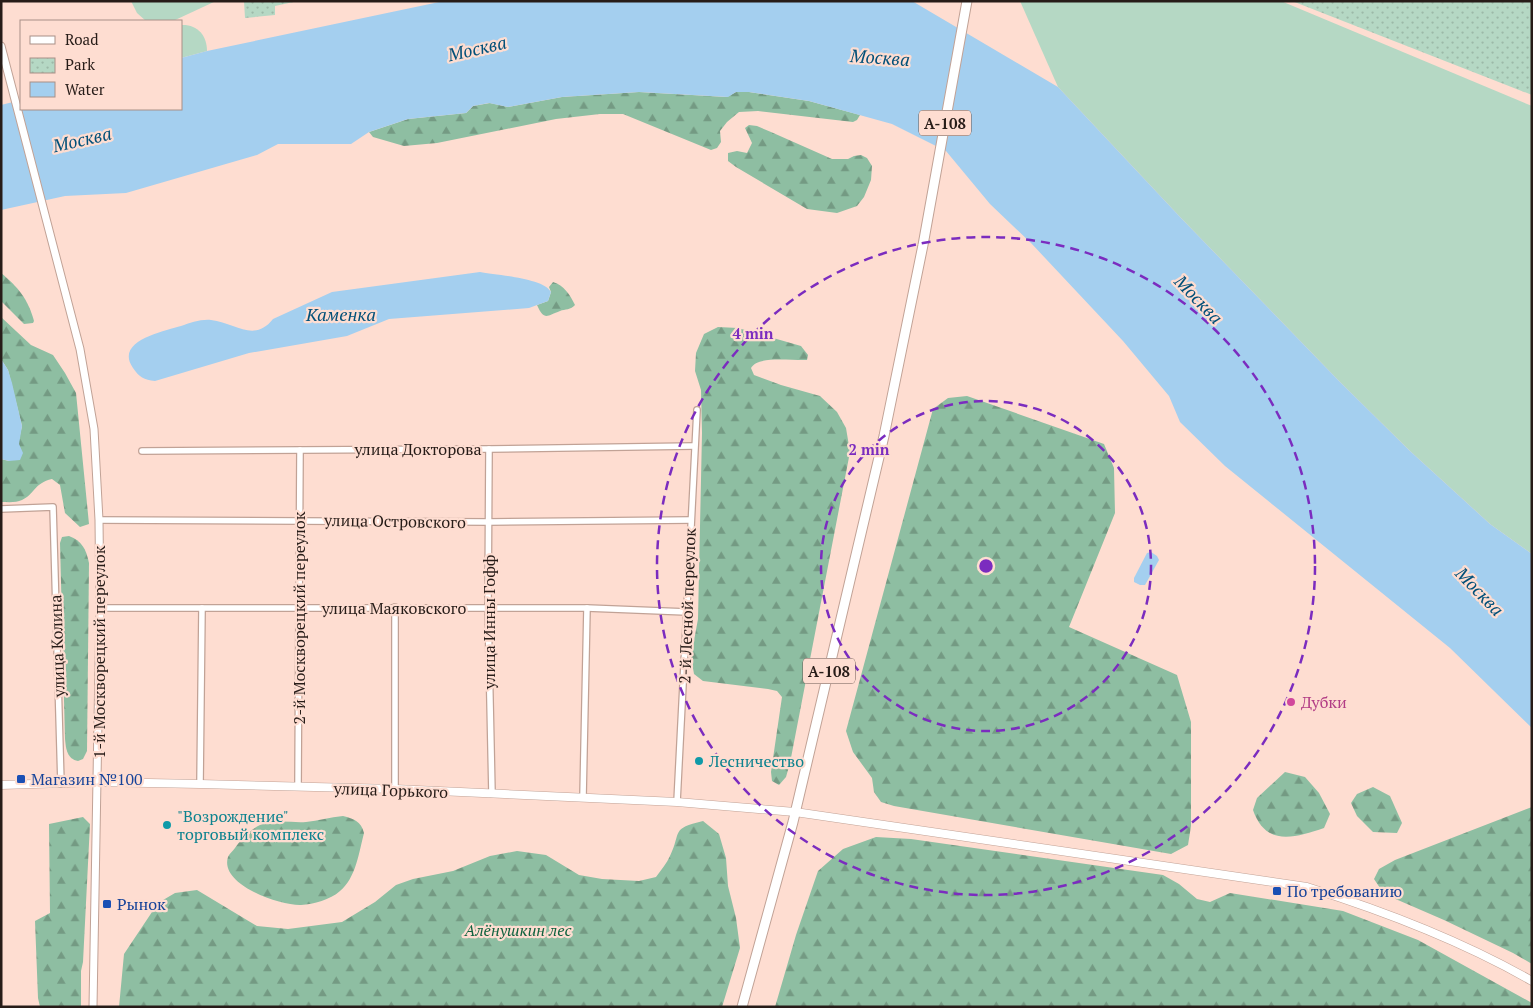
<svg xmlns="http://www.w3.org/2000/svg" width="1533" height="1008" viewBox="0 0 1533 1008" font-family="'PT Serif',serif">
<style>
.grass{fill:#b5d8c4}
.forest{fill:url(#forest-firs)}
.park{fill:url(#park-dots)}
.water{fill:#a4cfef}
.lines{fill:none;stroke-linecap:round;stroke-linejoin:round}
.minor-casing{stroke:#c1a296;stroke-width:8}
.tertiary-casing{stroke:#c1a296;stroke-width:9}
.secondary-casing{stroke:#c1a296;stroke-width:9}
.trunk-casing{stroke:#c1a296;stroke-width:11}
.minor{stroke:#fff;stroke-width:5.5}
.tertiary{stroke:#fff;stroke-width:7}
.secondary{stroke:#fff;stroke-width:8}
.trunk{stroke:#fff;stroke-width:9}
.ring{fill:none;stroke:#7b2cbf;stroke-width:2.5;stroke-dasharray:9 6}
.hotel-dot{fill:#d1479c;stroke:#feddd1;stroke-width:2}
.culture-dot{fill:#0f9aa8;stroke:#feddd1;stroke-width:2}
.transit-dot{fill:#1a4fb4;stroke:#feddd1;stroke-width:2}
.labels{text-anchor:middle;dominant-baseline:central;stroke-width:4.5;stroke-linejoin:round;paint-order:stroke}
.shield{fill:#feddd1;stroke:#685650;stroke-width:1}
.shield-label{font-size:15px;font-weight:bold;fill:#271c18}
.street-label{font-size:16px;fill:#271c18;stroke:#feddd1}
.hotel-label{font-size:16px;fill:#b23c85;stroke:#feddd1;text-anchor:start}
.culture-label{font-size:16px;fill:#0d838f;stroke:#feddd1;text-anchor:start}
.transit-label{font-size:16px;fill:#164399;stroke:#feddd1;text-anchor:start}
.park-label{font-size:16px;font-style:italic;fill:#10623f;stroke:#feddd1}
.water-label{font-size:18px;font-style:italic;fill:#025079;stroke:#feddd1}
.centre{fill:#7b2cbf;stroke:#feddd1;stroke-width:2.5}
.ring-label{font-size:15px;text-anchor:middle;font-weight:bold;fill:#7b2cbf;stroke:#feddd1;stroke-width:4.5;stroke-linejoin:round;paint-order:stroke}
</style>
<defs>
<pattern id="forest-firs" width="22" height="20" patternUnits="userSpaceOnUse" patternTransform="scale(1.25)"><rect width="22" height="20" fill="#8ebea2"/><path d="M5 1l3.5 6h-7zM16 11l3.5 6h-7z" fill="#749a83"/></pattern>
<pattern id="park-dots" width="8" height="8" patternUnits="userSpaceOnUse" patternTransform="scale(1.25)"><rect width="8" height="8" fill="#b5d8c4"/><path d="M2 2h.1M6 6h.1" fill="none" stroke="#9cb9a8" stroke-width="1.8" stroke-linecap="round"/></pattern>
</defs>
<rect width="100%" height="100%" fill="#feddd1"/>
<g class="grass">
<path d="M131,1H216L173,21H146L137,13Z"/>
<path d="M1020,1H1281L1532,106V554L1490,524L1410,451L1340,382L1181,218L1058,87Z"/>
<path d="M181,25C197,24 207,35 207,51L181,58Z"/>
</g>
<g class="forest">
<path d="M639,92L727,97L736,92H749L809,101L860,115L857,120L853,122L758,111L739,112L727,122L720,131L721,142L717,148L711,150L623,114H600L556,119L437,143L404,146L373,137L369,132L408,119L466,113L473,106L490,103L508,107L562,97Z"/>
<path d="M749,125L757,126L771,132L832,159H848L854,156L861,155L867,158L872,166L871,180L864,197L857,206L837,213L807,209L736,167L728,161V153L737,151L747,153L752,143L745,128Z"/>
<path d="M1,273C18,287 28,299 34,321L33,323L24,324L1,301Z"/>
<path d="M553,282C564,285 570,295 575,305C571,310 565,309 560,311C547,316 544,321 537,305L548,301L551,292L549,287Z"/>
<path d="M1,317L31,345L53,355L65,373L76,393L89,524L80,527L65,513L60,485L52,479C34,483 35,494 22,500C16,503 8,502 1,502V459L9,461L18,444L22,426L8,370L1,359Z"/>
<path d="M718,327L738,328L801,346L808,355L807,360C793,361 758,355 751,368L754,375L781,385L820,396L837,412L846,428L850,452L790,763L786,777L779,785L772,781L771,772L782,697L777,691L768,689L703,681L694,674L691,657L698,619L702,433L701,390L695,371L696,353L704,334Z"/>
<path d="M967,396L1104,444L1114,468L1115,513L1069,627L1177,675L1191,722V826L1188,845L1171,854L894,806L881,802L874,792L872,778L853,752L846,731L933,409L948,398Z"/>
<path d="M69,536C82,541 86,549 89,563L87,751L83,759L78,761C67,759 66,749 65,739L60,543L62,537Z"/>
<path d="M1285,772L1305,777L1319,793L1330,814L1324,828C1294,838 1266,847 1253,810L1257,798Z"/>
<path d="M1373,787L1390,796L1402,823L1397,833L1373,832L1357,816L1351,803L1357,794Z"/>
<path d="M1532,807V964L1513,953L1444,920L1384,894L1374,879L1379,869L1395,860Z"/>
<path d="M343,816C354,819 361,821 364,833C359,852 356,878 340,891C330,900 314,904 301,905C281,906 219,885 228,857C229,854 233,851 235,848C240,840 251,829 260,825C274,819 291,823 306,822C318,821 330,817 343,816Z"/>
<path d="M83,817L90,824L83,962L81,971V1007H40L38,998L35,921L50,913L49,824Z"/>
<path d="M703,821L719,834L726,858L728,886L736,918L740,948L722,1007H119L124,954L158,903L175,893L197,890L257,926L288,929L342,922L375,902L396,885L413,879L453,871L490,856L517,851L546,855L579,875L602,879L639,881L656,877C661,870 667,863 670,856C682,831 670,829 703,821Z"/>
<path d="M876,837L911,839L1163,875L1179,884L1197,899L1210,902L1230,893L1343,911L1418,940L1532,1003V1007H775L796,935L818,871L843,849Z"/>
</g>
<g class="park">
<path d="M244,1H298L275,6V15L245,18Z"/>
<path d="M1292,1H1532V95Z"/>
</g>
<g class="water">
<path d="M444,1H912L1058,87L1181,218L1340,382L1410,451L1490,524L1532,554V728L1450,648L1225,466L1180,422L1169,396L1123,341L1031,243L990,204L946,151L892,124L809,101L749,92H736L728,97L639,92L562,97L508,107L489,103L473,106L466,113L408,119L369,132L351,144H278L257,155L126,193L65,196L1,210V105L21,100V109H181V58L207,51Z"/>
<path d="M480,272C496,275 544,278 551,292L548,301L529,308L389,319L347,336L249,353L155,381C144,380 139,377 133,368C114,341 164,331 181,326C190,323 201,319 211,320C236,323 254,343 273,319L332,292Z"/>
<path d="M1,359L8,370L12,383L22,426L19,444L23,453L20,460L9,461L1,459Z"/>
<path d="M1151,552L1157,556L1159,560L1145,585H1140L1134,582V578L1147,553Z"/>
</g>
<g class="lines">
<g class="minor-casing">
<g id="minor">
<path d="M489,449L488,608L492,794"/>
<path d="M142,451L489,449L694,446"/>
<path d="M1,509L53,507L61,784"/>
<path d="M99,520L489,522L691,520"/>
<path d="M395,607V789"/>
<path d="M100,608H587L687,612"/>
<path d="M200,784L202,608"/>
<path d="M298,787L300,450"/>
<path d="M583,797L587,608"/>
<path d="M677,802L697,410"/>
</g>
</g>
<g class="tertiary-casing">
<path id="tertiary" d="M1,46L80,349L94,429L99,520L100,608L93,1007"/>
</g>
<g class="secondary-casing">
<path id="secondary" d="M1,785L97,782L200,784L395,789L677,802L795,812L1307,887C1384,911 1462,941 1532,981"/>
</g>
<g class="trunk-casing">
<path id="trunk" d="M742,1007L793,822L884,436L923,245L967,1"/>
</g>
<use href="#minor" class="minor"/>
<use href="#tertiary" class="tertiary"/>
<use href="#secondary" class="secondary"/>
<use href="#trunk" class="trunk"/>
</g>
<g class="ring">
<circle cx="986" cy="566" r="165"/>
<circle cx="986" cy="566" r="329"/>
</g>
<circle class="hotel-dot" cx="1291" cy="702" r="5"/>
<g class="culture-dot">
<circle cx="699" cy="761" r="5"/>
<circle cx="167" cy="825" r="5"/>
</g>
<g class="transit-dot">
<rect x="16" y="774" width="10" height="10" rx="2.5"/>
<rect x="1272" y="886" width="10" height="10" rx="2.5"/>
<rect x="102" y="899" width="10" height="10" rx="2.5"/>
</g>
<g class="labels">
<g class="shield">
<rect x="919" y="110.5" width="52" height="25" rx="4"/>
<rect x="803" y="658.5" width="52" height="25" rx="4"/>
</g>
<g class="shield-label">
<text x="945" y="123">А-108</text>
<text x="829" y="671">А-108</text>
</g>
<g class="street-label">
<text x="418" y="449">улица Докторова</text>
<text transform="translate(395 521) rotate(1)">улица Островского</text>
<text transform="translate(687 606) rotate(-88)">2-й Лесной переулок</text>
<text x="394" y="608">улица Маяковского</text>
<text transform="translate(299 618) rotate(-90)">2-й Москворецкий переулок</text>
<text transform="translate(489 622) rotate(-90)">улица Инны Гофф</text>
<text transform="translate(57 646) rotate(-92)">улица Колина</text>
<text transform="translate(99 652) rotate(-90)">1-й Москворецкий переулок</text>
<text transform="translate(391 790) rotate(2)">улица Горького</text>
</g>
<g class="hotel-label">
<text x="1301" y="702">Дубки</text>
</g>
<g class="culture-label">
<text x="709" y="761">Лесничество</text>
<text x="177" y="816">"Возрождение"<tspan x="177" dy="18">торговый комплекс</tspan></text>
</g>
<g class="transit-label">
<text x="31" y="779">Магазин №100</text>
<text x="1287" y="891">По требованию</text>
<text x="117" y="904">Рынок</text>
</g>
<g class="park-label">
<text x="518" y="930">Алёнушкин лес</text>
</g>
<g class="water-label">
<text transform="translate(477 48) rotate(-13)">Москва</text>
<text transform="translate(880 57) rotate(4)">Москва</text>
<text transform="translate(82 139) rotate(-13)">Москва</text>
<text transform="translate(1199 299) rotate(46)">Москва</text>
<text x="341" y="314">Каменка</text>
<text transform="translate(1480 591) rotate(46)">Москва</text>
</g>
</g>
<circle cx="986" cy="566" r="8" class="centre"/>
<g class="ring-label">
<text x="753" y="339">4 min</text>
<text x="869" y="455">2 min</text>
</g>
<rect width="1533" height="1008" fill="none" stroke="#271c18" stroke-width="5"/>
<rect x="20" y="20" width="162" height="90" fill="#feddd1" stroke="#a89087"/>
<rect x="30" y="36" width="25" height="8" fill="#ffffff" stroke="#a89087"/>
<text x="65" y="45" font-size="15" fill="#271c18">Road</text>
<rect x="30" y="58" width="25" height="15" fill="url(#park-dots)" stroke="#a89087"/>
<text x="65" y="70" font-size="15" fill="#271c18">Park</text>
<rect x="30" y="82" width="25" height="15" fill="#a4cfef" stroke="#a89087"/>
<text x="65" y="95" font-size="15" fill="#271c18">Water</text>
</svg>
